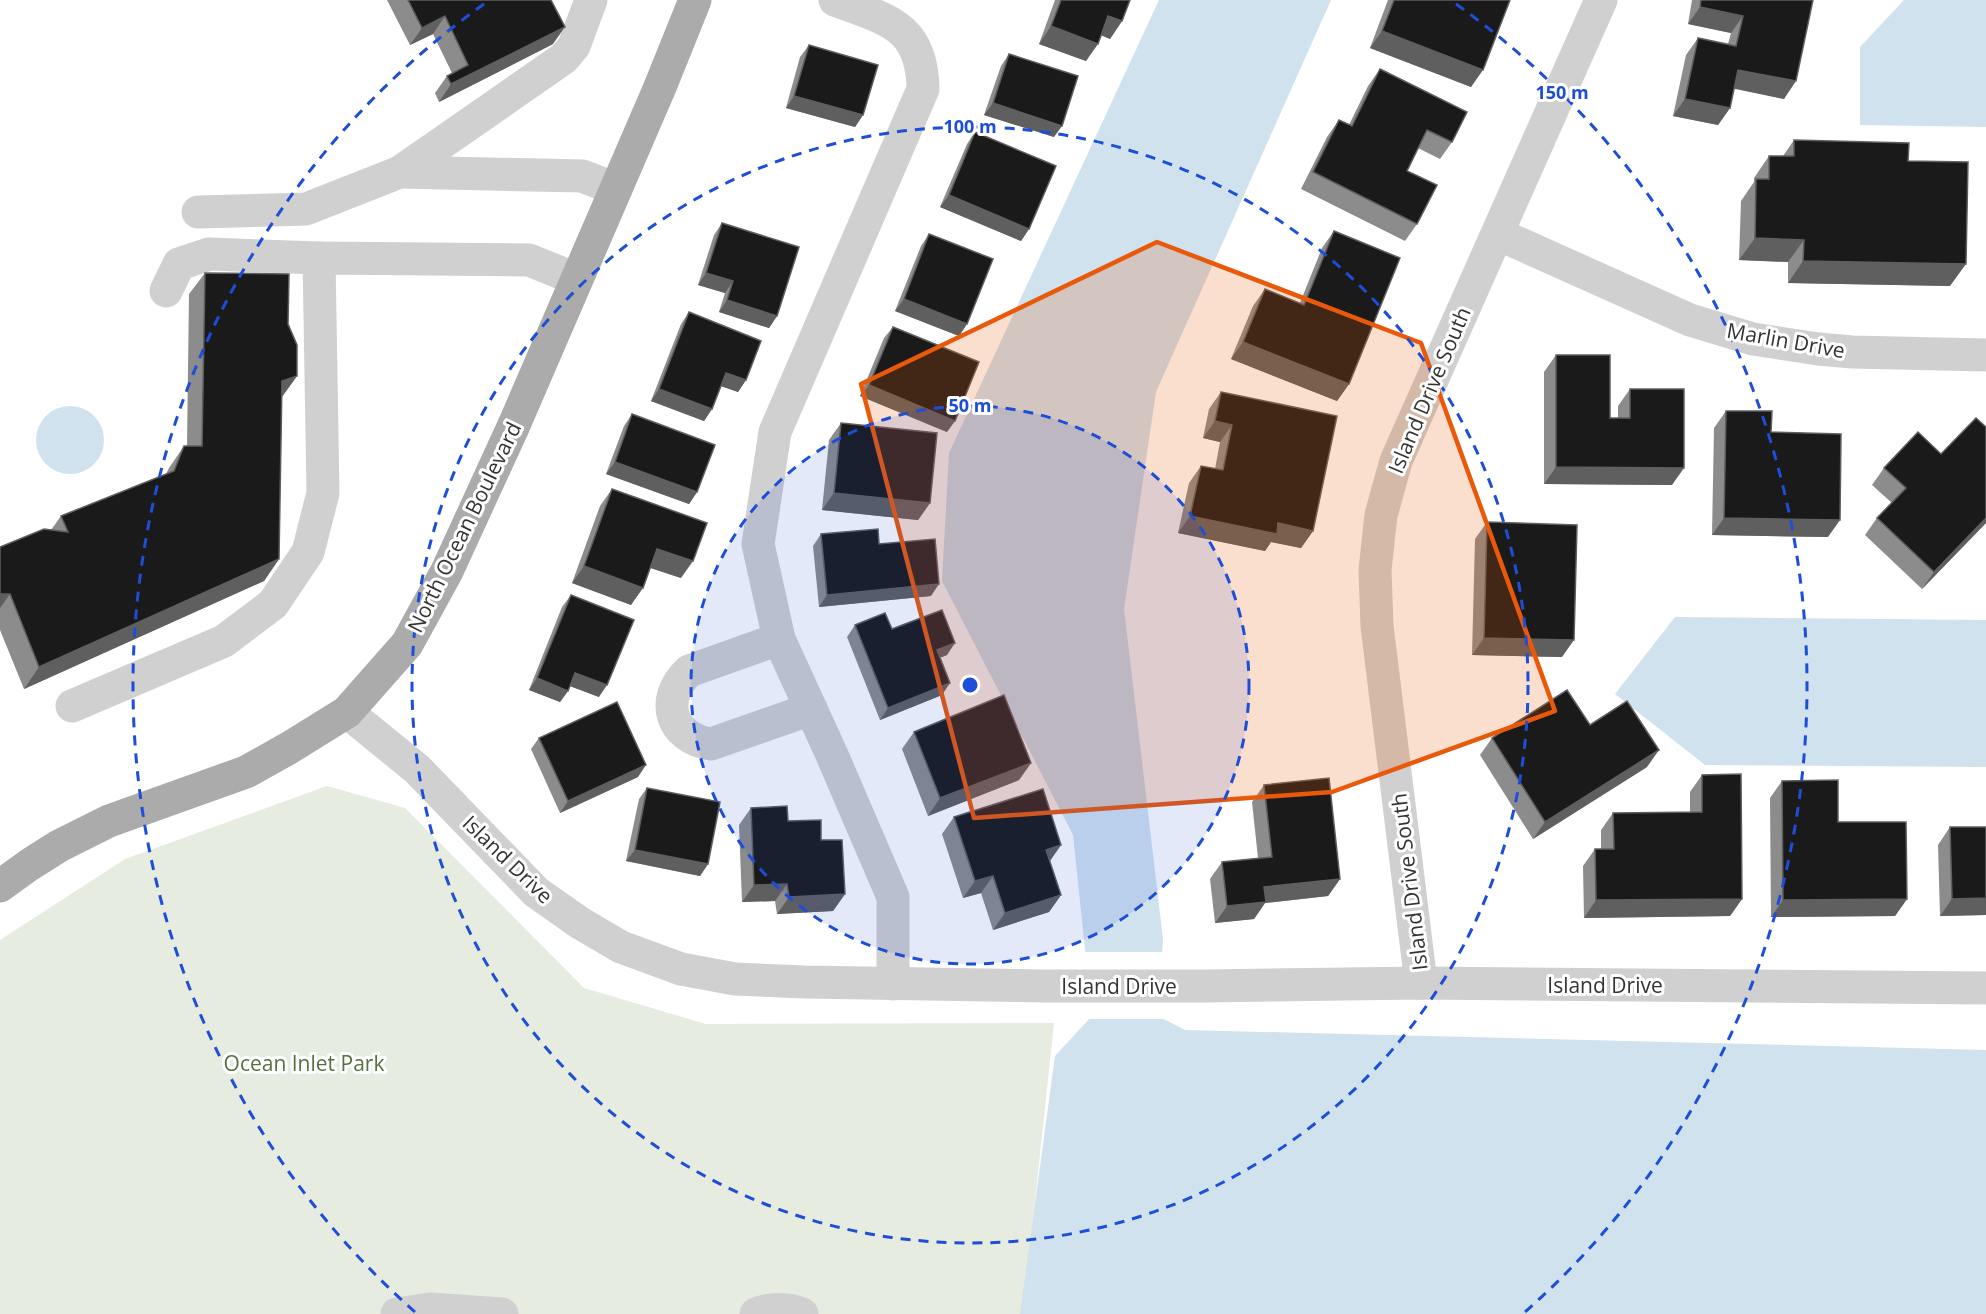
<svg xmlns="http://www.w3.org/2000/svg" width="1986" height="1314" viewBox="0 0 1986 1314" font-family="'Open Sans',sans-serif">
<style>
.green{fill:#e6ecdf}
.water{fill:#cfe2ee}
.pier{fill:#fff}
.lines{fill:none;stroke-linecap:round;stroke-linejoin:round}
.minor{stroke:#d0d0d0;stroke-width:33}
.major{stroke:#ababab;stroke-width:33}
.wall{fill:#8c8c8c}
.shaded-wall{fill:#5f5f5f}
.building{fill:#1a1a1a;stroke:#5f5f5f;stroke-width:1.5}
.marked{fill:#e8590c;fill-opacity:0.2;stroke:#e8590c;stroke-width:4.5;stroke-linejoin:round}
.ring{fill:none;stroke:#1d4ed8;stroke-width:3;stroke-dasharray:10 8}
.labels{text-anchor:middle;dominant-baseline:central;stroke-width:6;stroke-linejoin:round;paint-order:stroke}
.street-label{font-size:21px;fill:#333;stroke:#fff}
.park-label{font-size:21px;fill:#56703f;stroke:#fff}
.centre{fill:#1d4ed8;stroke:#fff;stroke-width:3}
.ring-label{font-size:18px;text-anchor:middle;font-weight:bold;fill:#1d4ed8;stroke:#fff;stroke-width:6;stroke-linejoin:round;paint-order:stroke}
</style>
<rect width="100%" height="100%" fill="#fff"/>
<path class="green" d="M327,786L405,808L584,988L706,1024L1054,1023L1023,1314H0V940L125,859Z"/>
<g class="water">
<path d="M1159,0H1331L1156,392L1124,609L1163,939L1158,1016L1185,1030L1986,1050V1314H1020L1055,1056L1092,1016L1073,835L942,581L949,453Z"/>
<path d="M1904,0H1986V127L1860,125V47Z"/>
<circle cx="70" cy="440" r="34"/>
<path d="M1675,617L1986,620V767L1705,765L1615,694Z"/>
</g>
<path class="pier" d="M1082,952H1165L1162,1015L1170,1019H1085L1089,1015Z"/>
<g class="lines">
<g class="minor">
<path d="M835,0C887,20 922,25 923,89L775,432L758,544L779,639L832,755L893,897V984"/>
<path d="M400,172L582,176L616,189"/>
<path d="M198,212L306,209L400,172L564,58L574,46L591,0"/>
<path d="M1498,234L1690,320L1753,339L1818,349L1852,352L1986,355"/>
<path d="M166,291L179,264L209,254L319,258"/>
<path d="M779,639L689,671C659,699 670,738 711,744L811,709"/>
<path d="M72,706L224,641L273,604L308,552L323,493L319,258L529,260L576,279"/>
<path d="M347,712L417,769L536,892L580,923L621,947L681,969L735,979L805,982L1044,986H1205L1421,983L1986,988"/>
<path d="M1421,983L1377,626L1375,570L1381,515L1396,461L1601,0"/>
<path d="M397,1314L430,1309L502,1314"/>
<path d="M756,1314C770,1308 789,1308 802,1314"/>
</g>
<path class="major" d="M0,886L29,865L59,846L109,821L246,772L289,748L347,712L407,644L447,571L514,425L660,87L695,0"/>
</g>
<g class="wall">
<path d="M387,0H551L553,44L439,102L435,93L447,76L452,73L433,34L410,45Z"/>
<path d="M1055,0H1130L1122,21L1110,39L1101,35L1086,61L1039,44Z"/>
<path d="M1388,0H1510L1471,87L1370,48Z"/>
<path d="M1692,0H1813L1784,99L1734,88L1730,108L1718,125L1673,116L1686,55L1698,38L1728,44L1731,33L1688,24Z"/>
<path d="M809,45L863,115L855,127L786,108L800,57Z"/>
<path d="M1009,54L1054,137L984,115L1001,66Z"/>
<path d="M1380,69L1452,142L1440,159L1418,148L1407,171L1417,224L1405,241L1301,189L1327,137L1339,120L1349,125L1368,86Z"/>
<path d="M975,132L1029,229L1021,241L940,207L967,144Z"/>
<path d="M1794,140L1908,161L1950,286L1788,283V262L1739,260L1741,201L1754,182V178L1769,156H1783Z"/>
<path d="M722,223L777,316L769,328L719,312L725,293L698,285L714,235Z"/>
<path d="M1334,231L1349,384L1337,401L1231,359L1253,306L1265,289L1300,303L1322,248Z"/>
<path d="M929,234L967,324L959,336L895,311L921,246Z"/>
<path d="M205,273L288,324L297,376L282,397L279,559L264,581L24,689L0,630V547L51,530L61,516L166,474L169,468L184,446H187L189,294Z"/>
<path d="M689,312L746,380L738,392L721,386L712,409L704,421L651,401L681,324Z"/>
<path d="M893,327L947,432L860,396L884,338Z"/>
<path d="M1556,355L1610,418H1618V406L1630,389L1672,485L1544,484V372Z"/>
<path d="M1221,392L1313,531L1301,548L1271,542L1265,551L1178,533L1189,483L1201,466L1215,469L1220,442L1203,438L1209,409Z"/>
<path d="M1726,411L1771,432L1828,537L1712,535L1714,428Z"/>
<path d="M632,414L697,492L689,504L606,474L624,426Z"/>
<path d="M841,423L930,503L918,520L822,510L829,440Z"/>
<path d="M1941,454L1986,523L1922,589L1865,535L1877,518L1892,503L1872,485L1884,468Z"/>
<path d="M612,489L681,578L650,568L631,605L572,583L600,506Z"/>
<path d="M1487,522L1562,657L1472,655L1475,539Z"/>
<path d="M821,534L879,544L931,596L819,607L813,546Z"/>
<path d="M571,595L599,697L570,686L568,691L560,702L529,690L562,607Z"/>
<path d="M855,625L892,629L947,655L940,658L942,695L880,720L847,637Z"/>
<path d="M1590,725L1647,767L1533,839L1480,755L1492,738Z"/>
<path d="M914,732L1031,763L1019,780L928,816L902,749Z"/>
<path d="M539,738L638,777L560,813L531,749Z"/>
<path d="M1702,775L1742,899L1730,916L1584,918L1583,866L1595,849H1601V830L1613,813L1690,812V792Z"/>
<path d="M1782,781L1907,899L1895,916L1771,917L1770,798Z"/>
<path d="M1264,785L1340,879L1328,896L1265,903L1254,919L1215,923L1210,879L1222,862L1258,858L1252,802Z"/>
<path d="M647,788L708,864L700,876L626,861L639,799Z"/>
<path d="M751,808L788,821L821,840L845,894L833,911L777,914L775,901L742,902L739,825Z"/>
<path d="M954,817L1061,845L1050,861L1061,895L1049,912L993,930L981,893L963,898L942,834Z"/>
<path d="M1950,827H1986V915L1940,916L1938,845Z"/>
</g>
<g class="shaded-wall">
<path d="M1700,7L1743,16L1731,33L1688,24Z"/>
<path d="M445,16L433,34L410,45L422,28Z"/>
<path d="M1108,16L1122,21L1110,39L1096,33Z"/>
<path d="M1051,26L1098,44L1086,61L1039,44Z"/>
<path d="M565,27L553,44L439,102L451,84Z"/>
<path d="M1382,31L1483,70L1471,87L1370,48Z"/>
<path d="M1738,70L1796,81L1784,99L1726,87Z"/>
<path d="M794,96L863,115L855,127L786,108Z"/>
<path d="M1685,99L1730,108L1718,125L1673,116Z"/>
<path d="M993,103L1062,126L1054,137L984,115Z"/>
<path d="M949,195L1029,229L1021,241L940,207Z"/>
<path d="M1755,238L1804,240L1788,262L1739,260Z"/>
<path d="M1803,261L1966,264L1950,286L1788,283Z"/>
<path d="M706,273L733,281L725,293L698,285Z"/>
<path d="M904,299L967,324L959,336L895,311Z"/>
<path d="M727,300L777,316L769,328L719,312Z"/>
<path d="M1243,342L1349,384L1337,401L1231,359Z"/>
<path d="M726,373L746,380L738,392L718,385Z"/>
<path d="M297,376L281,398L282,381Z"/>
<path d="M869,385L955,421L947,432L860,396Z"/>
<path d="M659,389L712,409L704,421L651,401Z"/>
<path d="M1215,421L1232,425L1220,442L1203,438Z"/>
<path d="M615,462L697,492L689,504L606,474Z"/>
<path d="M1556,467L1684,468L1672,485L1544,484Z"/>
<path d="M834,493L930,503L918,520L822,510Z"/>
<path d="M1190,516L1278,523L1313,531L1301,548L1271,542L1265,551L1178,533Z"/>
<path d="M1724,518L1840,520L1828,537L1712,535Z"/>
<path d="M1986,518V523L1922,589L1934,572Z"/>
<path d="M657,549L693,561L681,578L645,566Z"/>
<path d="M279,559L264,581L24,689L39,667Z"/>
<path d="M584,566L643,588L631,605L572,583Z"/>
<path d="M939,584L931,596L819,607L827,595Z"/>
<path d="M0,594H10L0,608Z"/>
<path d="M1484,638L1574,640L1562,657L1472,655Z"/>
<path d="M955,643L947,655L928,662L937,650Z"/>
<path d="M575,673L607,685L599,697L567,685Z"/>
<path d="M537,678L568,691L560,702L529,690Z"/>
<path d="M950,683L942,695L880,720L888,708Z"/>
<path d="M1659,750L1647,767L1533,839L1545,822Z"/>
<path d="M1031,763L1019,780L928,816L940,798Z"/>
<path d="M646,765L638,777L560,813L568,801Z"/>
<path d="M1061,845L1049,862L1046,850Z"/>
<path d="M635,850L708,864L700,876L626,861Z"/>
<path d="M993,876L981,893L963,898L975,881Z"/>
<path d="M1340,879L1328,896L1265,903L1254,919L1215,923L1227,906L1264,887Z"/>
<path d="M787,884L775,901L742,902L754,885Z"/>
<path d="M845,894L833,911L777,914L789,897Z"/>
<path d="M1061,895L1049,912L993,930L1005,913Z"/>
<path d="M1986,898V915L1940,916L1952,899Z"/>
<path d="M1742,899L1730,916L1584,918L1596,900Z"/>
<path d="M1907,899L1895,916L1771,917L1783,900Z"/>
</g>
<g class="building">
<path d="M408,0H551L565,27L451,84L447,76L468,65L445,16L422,28Z"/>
<path d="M1061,0H1130L1122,21L1108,16L1098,44L1051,26Z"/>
<path d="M1394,0H1510L1483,70L1382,31Z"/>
<path d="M1701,0H1813L1796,81L1738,70L1730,108L1685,99L1698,38L1736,46L1743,16L1700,7Z"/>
<path d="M809,45L878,65L863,115L794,96Z"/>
<path d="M1009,54L1078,76L1062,126L993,103Z"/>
<path d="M1380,69L1467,112L1452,142L1427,130L1407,171L1437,185L1417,224L1313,172L1339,120L1352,126Z"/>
<path d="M975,132L1056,166L1029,229L949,195Z"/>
<path d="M1794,140L1909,143L1908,161L1968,162L1966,264L1803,261L1804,240L1755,238L1756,179H1769V156H1794Z"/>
<path d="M722,223L799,247L777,316L727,300L733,281L706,273Z"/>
<path d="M1334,231L1400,258L1349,384L1243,342L1265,289L1304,305Z"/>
<path d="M929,234L993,259L967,324L904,299Z"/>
<path d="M205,273L289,274L288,324L297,345V376L282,381L279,559L39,667L10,594H0V547L44,529L68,532L61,516L174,471L184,446H202Z"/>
<path d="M689,312L761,341L746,380L726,373L712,409L659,389Z"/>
<path d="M893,327L979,362L955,421L869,385Z"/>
<path d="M1556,355H1610V418H1630V389H1684V468L1556,467Z"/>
<path d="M1221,392L1337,416L1313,531L1278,523L1277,534L1190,516L1201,466L1223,470L1232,425L1215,421Z"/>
<path d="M1726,411H1772L1771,432L1841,434L1840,520L1724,518Z"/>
<path d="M632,414L715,445L697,492L615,462Z"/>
<path d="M1976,418L1986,427V518L1934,572L1877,518L1906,488L1884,468L1918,432L1941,454Z"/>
<path d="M841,423L937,433L930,503L834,493Z"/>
<path d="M612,489L707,523L693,561L657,549L643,588L584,566Z"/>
<path d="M1487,522L1577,525L1574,640L1484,638Z"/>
<path d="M878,529L879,544L935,539L939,584L827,595L821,534Z"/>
<path d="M571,595L634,620L607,685L575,673L568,691L537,678Z"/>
<path d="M942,610L955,643L937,650L950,683L888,708L855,625L885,613L892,629Z"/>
<path d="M1567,690L1590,725L1627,701L1659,750L1545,822L1492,738Z"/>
<path d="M1004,695L1031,763L940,798L914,732Z"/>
<path d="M617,702L646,765L568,801L539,738Z"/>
<path d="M1741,774L1742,899L1596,900L1595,849H1614L1613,813L1702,812V775Z"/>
<path d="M1329,778L1340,879L1264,887L1266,902L1227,906L1222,862L1272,857L1264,785Z"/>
<path d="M1838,780V822H1906L1907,899L1783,900L1782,781Z"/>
<path d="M647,788L720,802L708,864L635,850Z"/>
<path d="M1043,789L1061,845L1046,850L1061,895L1005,913L993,876L975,881L954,817Z"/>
<path d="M787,806L788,821L821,820V840H842L845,894L789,897L787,884L754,885L751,808Z"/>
<path d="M1950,827H1986V898L1952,899Z"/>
</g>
<path class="marked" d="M1157,242L1421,343L1555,711L1332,792L974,818L861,384Z"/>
<circle cx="970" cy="685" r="279" fill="#1d4ed8" fill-opacity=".12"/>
<g class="ring">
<circle cx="970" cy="685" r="279"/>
<circle cx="970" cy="685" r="558"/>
<path d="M415 1312A837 837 0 0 1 484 4M1456 4A837 837 0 0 1 1525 1312"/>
</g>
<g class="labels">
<g class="street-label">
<text transform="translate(1786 340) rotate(10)">Marlin Drive</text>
<text transform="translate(1429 390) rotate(-67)">Island Drive South</text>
<text transform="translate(464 527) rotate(-64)">North Ocean Boulevard</text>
<text transform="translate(508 859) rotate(44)">Island Drive</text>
<text transform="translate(1409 882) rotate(-97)">Island Drive South</text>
<text x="1605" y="985">Island Drive</text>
<text x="1119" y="986">Island Drive</text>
</g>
<g class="park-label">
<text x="304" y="1063">Ocean Inlet Park</text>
</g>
</g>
<circle cx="970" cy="685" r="9" class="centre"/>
<g class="ring-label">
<text x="1562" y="99">150 m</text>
<text x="970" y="133">100 m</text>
<text x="970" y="412">50 m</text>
</g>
</svg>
